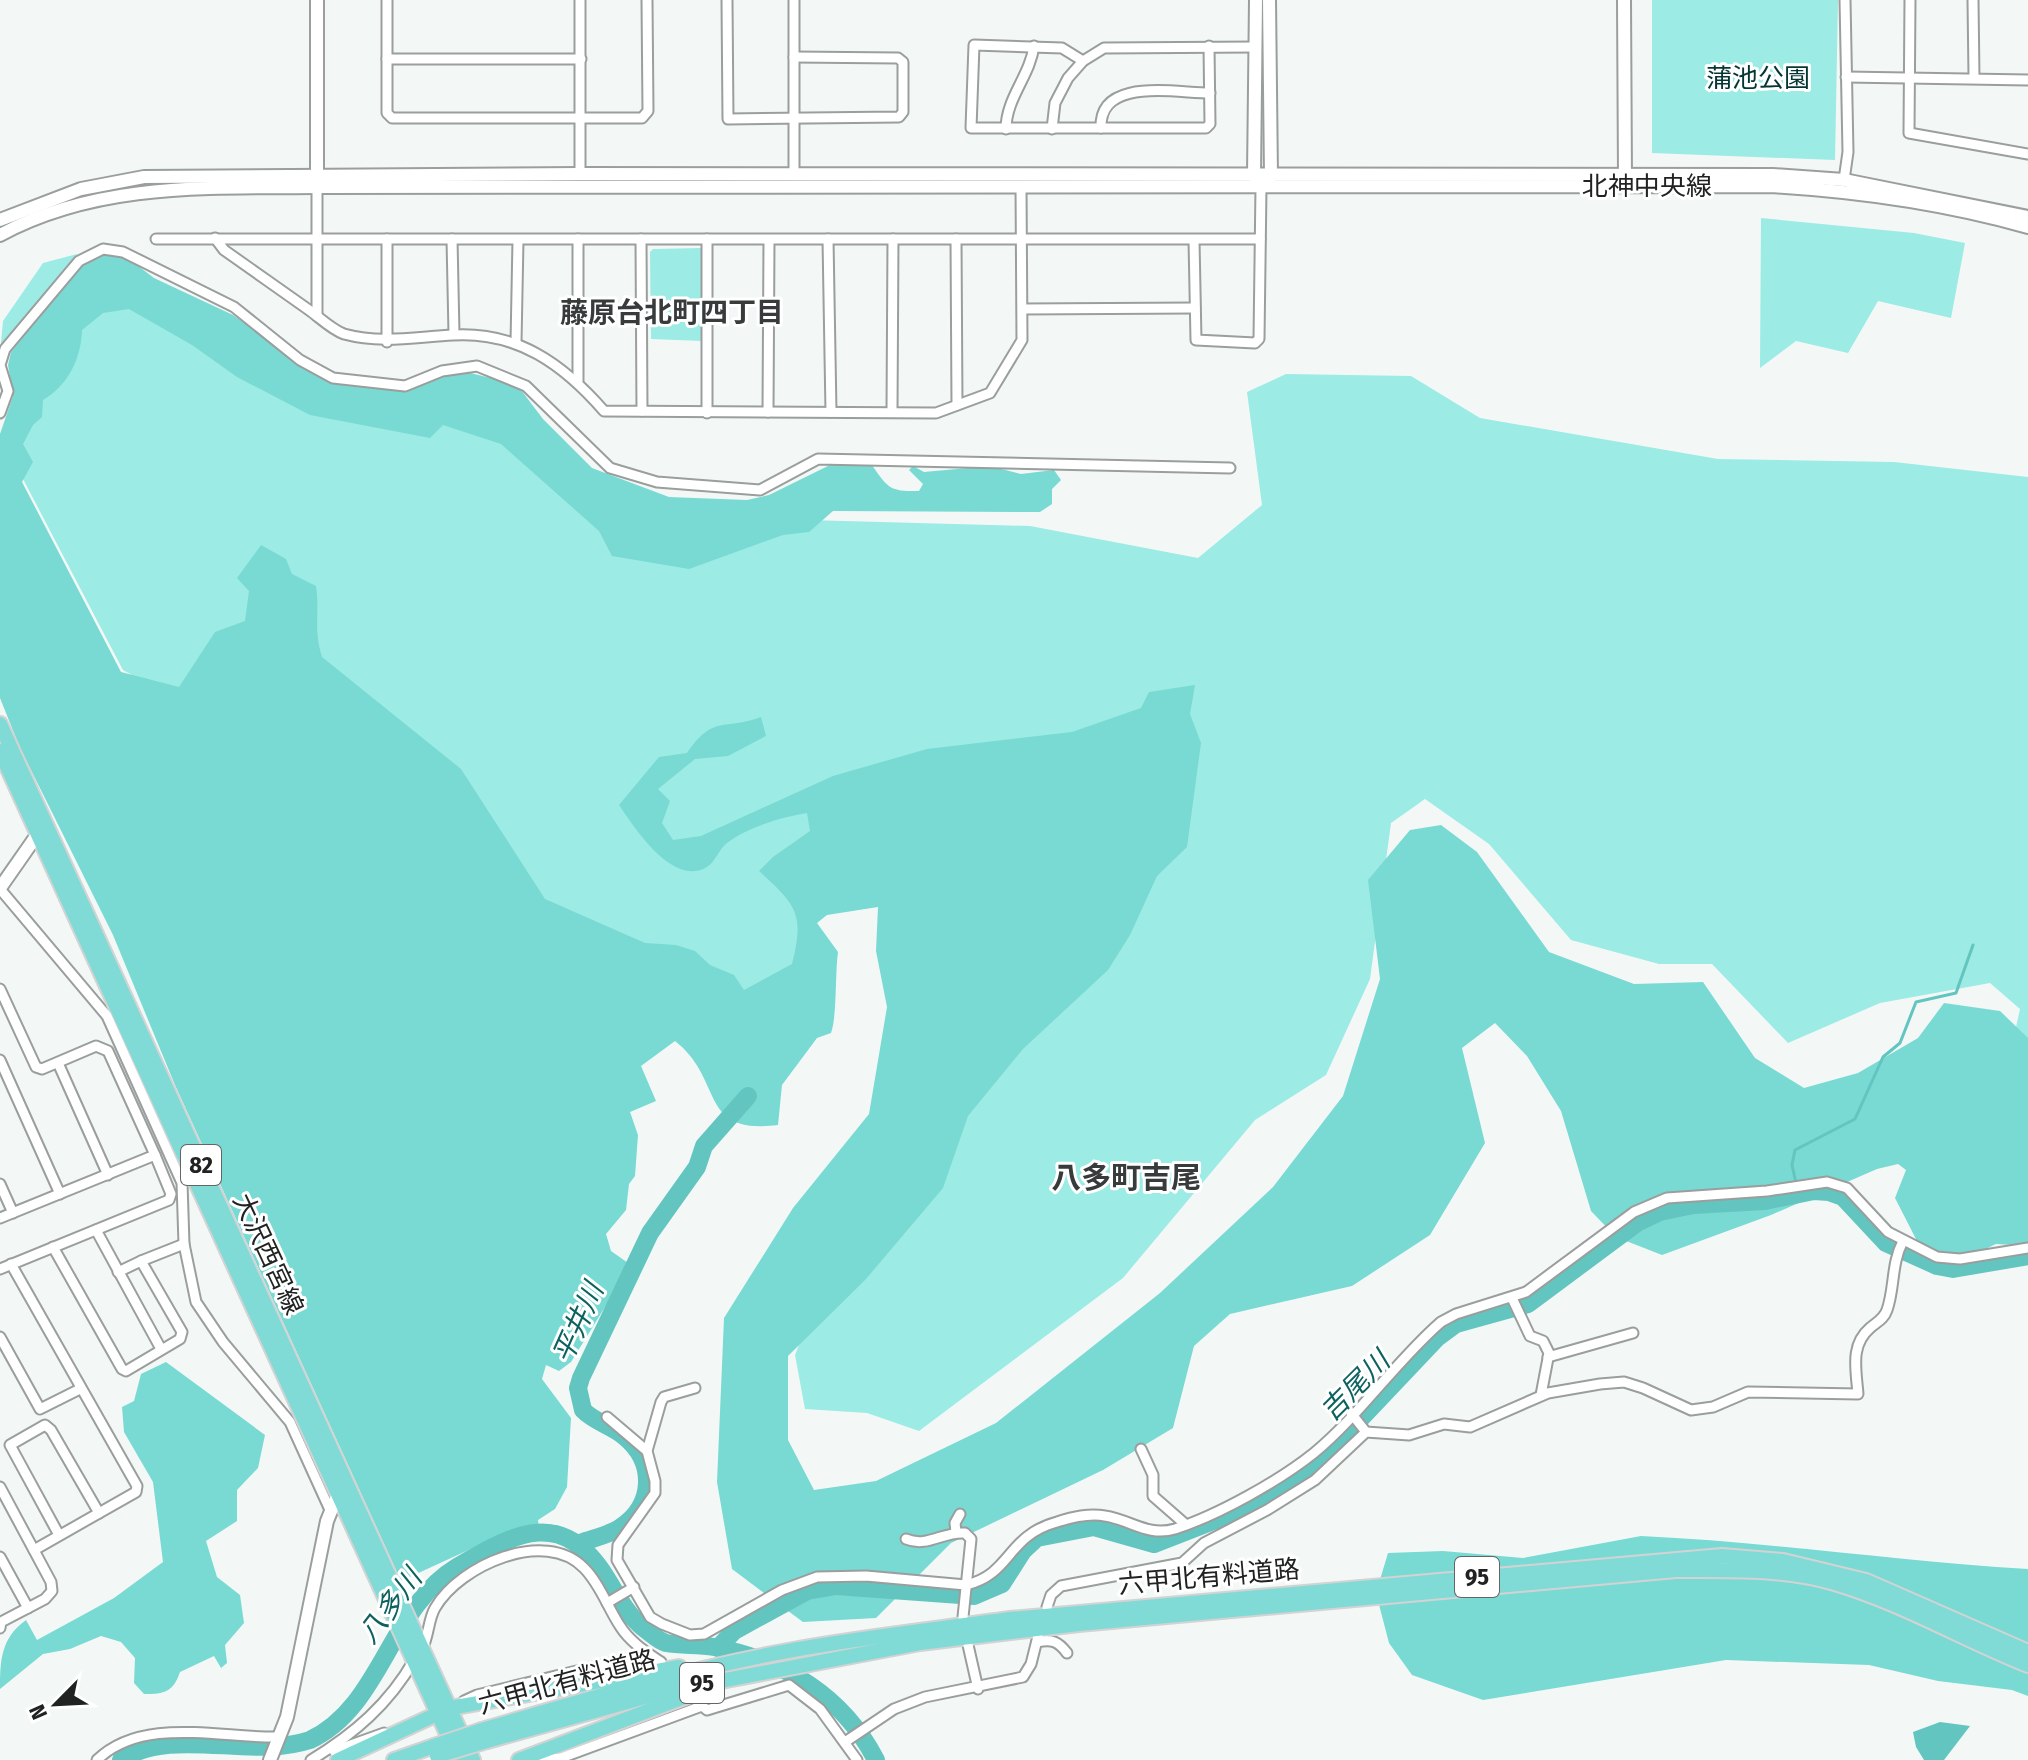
<svg xmlns="http://www.w3.org/2000/svg" width="2028" height="1760" viewBox="0 0 2028 1760" font-family="'Fira Sans Condensed','Noto Sans JP',sans-serif">
<style>
.green{fill:#9cebe5}
.forest{fill:#78dad3}
.water{fill:#63c5bf}
.lines{fill:none;stroke-linecap:round;stroke-linejoin:round}
.stream{stroke:#63c5bf;stroke-width:3}
.river{stroke:#63c5bf;stroke-width:18}
.street-casing{stroke:#9a9e9d;stroke-width:13}
.secondary-casing{stroke:#9a9e9d;stroke-width:16}
.primary-casing{stroke:#d3d3d3;stroke-width:18}
.street{stroke:#fff;stroke-width:9}
.secondary{stroke:#fff;stroke-width:12}
.primary{stroke:#80dbd7;stroke-width:14}
.primary-bridge-casing{stroke:#d3d3d3;stroke-width:18;stroke-linecap:butt}
.primary-bridge{stroke:#80dbd7;stroke-width:14}
.labels{text-anchor:middle;dominant-baseline:central;stroke-width:6;stroke-linejoin:round;paint-order:stroke}
.shield{fill:#fff;stroke:#646565;stroke-width:2}
.shield-label{font-size:24px;font-weight:bold;fill:#212323}
.park-label{font-size:26px;fill:#043633;stroke:#fff}
.street-label{font-size:26px;fill:#212323;stroke:#fff}
.neighbourhood-label{font-size:28px;font-weight:bold;fill:#383b3b;stroke:#fff}
.water-label{font-size:28px;font-style:italic;fill:#0c625e;stroke:#fff}
.quarter-label{font-size:30px;font-weight:bold;fill:#383b3b;stroke:#fff}
</style>
<rect width="100%" height="100%" fill="#f3f8f7"/>
<g class="green">
<path d="M1652,0H1838L1835,160L1652,153Z"/>
<path d="M1761,218L1914,233L1965,243L1951,318L1878,301L1848,353L1796,341L1760,368Z"/>
<path d="M701,248L702,341L651,339L650,252L653,249Z"/>
<path d="M77,254L71,266L0,354L3,321L43,263Z"/>
<path d="M98,276L293,391L499,435L589,514L1030,526L1198,558L1262,505L1247,392L1286,374L1411,376L1480,418L1718,459L1894,462L2028,477V1120L2000,1101L2020,1009L1990,983L1880,1003L1788,1043L1712,964H1659L1571,940L1489,844L1425,799L1391,823L1370,979L1326,1075L1255,1120L1123,1278L919,1431L867,1413L805,1409L795,1355L931,1011L930,884L807,891L802,1020L732,1034L219,723L123,670L0,435Z"/>
</g>
<g class="forest">
<path d="M103,253L125,256L154,278L233,315L330,383L404,391L437,375L462,371L503,381L521,390L543,419L592,468L669,497L747,500L769,495L832,464H871C888,487 888,492 919,491L923,484L909,470L913,466L924,472L990,466L1021,474L1054,470L1061,480L1052,489V504L1040,512L833,511L809,532L783,535L689,569L612,556L599,531L501,444L443,425L430,438L310,415L237,377L192,345L129,309L103,313L82,330C81,359 68,385 43,400L42,417L33,425L23,444L33,462L22,482L121,672L179,687L215,632L245,621L249,591L237,578L261,545L286,559L292,574L316,586C320,614 313,628 322,657L461,769L545,899L645,943L676,945L695,951L710,965L734,975L744,990L792,964C805,913 796,905 759,871L773,857L810,831L807,813C782,817 748,827 727,843C719,849 715,862 707,867C673,888 634,827 619,805L659,757L687,753C714,714 723,731 761,717L766,736L728,756L695,759L658,789L670,801L662,823L673,840L701,836L833,776L927,749L1072,732L1141,708L1149,692L1195,685L1190,714L1201,743L1187,847L1157,876L1130,935L1108,970L1023,1049L968,1116L943,1188L866,1279L788,1356V1440L814,1490L876,1481L996,1423L1160,1293L1273,1187L1343,1096L1380,979L1368,880L1410,830L1441,825L1477,852L1549,952L1634,984L1703,982L1755,1058L1804,1088L1858,1073L1918,1038L1944,1003L2000,1011L2028,1038V1246L1996,1244L1971,1256L1939,1254L1918,1243L1895,1198L1906,1170L1898,1164L1877,1169L1771,1215L1662,1255L1616,1237L1591,1211L1561,1111L1527,1056L1495,1023L1462,1048L1485,1143L1430,1235L1352,1286L1230,1314L1194,1346L1173,1428L1103,1470L951,1543L876,1618L803,1622L732,1569L717,1482L724,1318L793,1208L869,1114L887,1007L876,951L878,907L827,915L817,923L838,952C835,974 837,1017 831,1033L817,1038L782,1085L778,1125C697,1135 725,1080 675,1041L641,1066L656,1101L630,1112L638,1135L635,1176L629,1184L626,1210L606,1234L611,1251L631,1265L571,1362L559,1371L546,1365L542,1379L571,1418L567,1487L555,1509L538,1520L540,1535L499,1536L401,1581L175,1085L113,935L20,748L0,698V434L13,396L8,365L11,352L81,264Z"/>
<path d="M166,1362L265,1435L258,1468L237,1490V1521L206,1541L217,1577L240,1595L244,1623L225,1645L227,1663L221,1668L214,1656L180,1672C173,1692 165,1694 144,1694L134,1683L135,1658L121,1642L101,1636L70,1649L43,1654L0,1689C0,1660 1,1638 26,1620L37,1640L114,1598L163,1562L153,1482L124,1432L122,1407L134,1401L141,1374Z"/>
<path d="M1641,1536C1770,1542 1898,1561 2028,1569V1696L2012,1690L1938,1681L1869,1665L1726,1660L1483,1700L1412,1675L1389,1643L1376,1593L1388,1553L1443,1551L1523,1558Z"/>
</g>
<path class="water" d="M1940,1722L1970,1726L1944,1760H1924L1916,1747L1913,1732Z"/>
<g class="lines">
<path class="stream" d="M1796,1183L1792,1165L1795,1150L1855,1119L1883,1057L1900,1043L1916,1002L1956,993L1973,945"/>
<g class="river">
<path d="M580,1543C593,1538 610,1535 621,1527C655,1504 655,1462 625,1437C613,1426 594,1422 583,1410L578,1388L581,1378L650,1233L697,1167L704,1146L748,1096"/>
<path d="M718,1648L734,1631L807,1591L836,1586L974,1596L1002,1584L1023,1551L1037,1538L1094,1527L1154,1544L1262,1502L1312,1470L1437,1338L1456,1324L1528,1304L1637,1223L1660,1212L1693,1205L1765,1201L1814,1191L1829,1192L1843,1197L1886,1243L1937,1266L1953,1269L2028,1256"/>
<path d="M121,1760C173,1726 250,1760 310,1740C382,1706 389,1608 457,1567C518,1531 562,1508 606,1577C618,1596 628,1617 646,1630C652,1634 659,1641 666,1643C681,1646 698,1644 714,1647C784,1660 843,1696 876,1760"/>
</g>
<g class="street-casing">
<g id="street">
<path d="M387,0V113L392,118H642L648,111L647,0"/>
<path d="M727,0L728,119L899,117L903,112V62L898,58L794,57"/>
<path d="M1910,0L1909,133L2028,154"/>
<path d="M1973,0L1974,77"/>
<path d="M387,59H581"/>
<path d="M1083,61L1062,48L974,45L971,128H1206L1210,124L1209,46"/>
<path d="M1846,77L2028,80"/>
<path d="M1101,128C1099,77 1174,93 1210,93"/>
<path d="M1006,129C1006,98 1030,76 1034,46"/>
<path d="M1052,129L1055,103L1068,78L1083,61L1104,48L1255,47"/>
<path d="M580,174V0"/>
<path d="M794,175V0"/>
<path d="M1844,180L1848,152L1845,0"/>
<path d="M215,238L224,250C252,270 281,290 309,310C319,317 332,330 344,334C381,344 415,337 453,335C517,331 563,364 604,411L936,413L990,393L1022,340L1021,186"/>
<path d="M156,239H1260"/>
<path d="M452,239L454,334"/>
<path d="M641,239L642,411"/>
<path d="M828,239L831,412"/>
<path d="M956,239L957,405"/>
<path d="M1194,240L1196,340L1255,343L1259,339L1261,187"/>
<path d="M1023,309L1195,308"/>
<path d="M317,316V187"/>
<path d="M387,342V239"/>
<path d="M516,343L518,240"/>
<path d="M578,381V239"/>
<path d="M768,412L769,240"/>
<path d="M892,412L893,239"/>
<path d="M0,413L8,391L0,365L5,349L79,261L103,249L123,252L234,307L300,360L333,378L405,386L442,371L477,366L526,386L610,468L657,482L760,490L818,459L1230,468"/>
<path d="M707,413V239"/>
<path d="M0,889L107,1016L182,1183L184,1244L196,1302L223,1342L290,1422L330,1510"/>
<path d="M0,989L36,1067L42,1069L96,1046L108,1051L155,1155L0,1218"/>
<path d="M0,1060L60,1194"/>
<path d="M58,1063L108,1175"/>
<path d="M0,1184L13,1213"/>
<path d="M96,1230L161,1349"/>
<path d="M53,1247L122,1369L126,1371L180,1339L182,1332L141,1261L118,1272"/>
<path d="M141,1261L184,1244"/>
<path d="M11,1264L137,1486L136,1492L34,1550"/>
<path d="M0,1269L169,1200L171,1194L155,1155"/>
<path d="M1512,1298L1530,1336L1543,1341L1549,1353L1541,1395"/>
<path d="M0,1337L40,1409L80,1389"/>
<path d="M1548,1357L1633,1333"/>
<path d="M695,1388L664,1397L661,1402L647,1451L655,1481V1493L618,1545L617,1560L650,1617L662,1624L690,1635L704,1634L782,1590L817,1577L866,1576L966,1585C1012,1574 1006,1536 1057,1522C1073,1517 1089,1513 1105,1516C1131,1520 1148,1537 1175,1529C1218,1515 1279,1481 1314,1453C1359,1416 1396,1361 1441,1322L1456,1314L1526,1292L1634,1212L1667,1198L1767,1191L1827,1182L1847,1188L1888,1232L1937,1257L1960,1259L2028,1248"/>
<path d="M1351,1413L1366,1432"/>
<path d="M607,1417L647,1451"/>
<path d="M1141,1449L1153,1475V1496L1185,1524"/>
<path d="M0,1487L51,1582L52,1591L45,1599L1,1622L0,1628"/>
<path d="M956,1532L955,1523L960,1514"/>
<path d="M59,1535L10,1445L45,1425L51,1430L99,1513"/>
<path d="M906,1539C928,1548 943,1531 965,1533L971,1539L963,1617"/>
<path d="M0,1557L28,1608"/>
<path d="M607,1603L634,1587"/>
<path d="M1047,1607L1051,1595L1061,1586L1182,1563L1204,1543L1267,1510L1315,1480L1366,1432L1409,1435L1444,1424L1470,1427L1548,1393L1600,1384L1624,1382L1643,1388L1691,1410L1713,1407L1748,1392L1858,1394C1856,1369 1850,1345 1870,1328C1877,1322 1884,1319 1887,1310C1895,1287 1891,1264 1903,1241"/>
<path d="M1037,1642C1052,1639 1058,1641 1067,1653"/>
<path d="M968,1645L978,1689"/>
<path d="M422,1649C429,1636 428,1620 435,1608C460,1565 545,1528 584,1568C600,1584 608,1608 620,1626C630,1642 646,1652 661,1662"/>
<path d="M695,1700L707,1710L789,1685L820,1709L857,1760"/>
<path d="M464,1701L477,1695L631,1658L644,1651"/>
<path d="M845,1742L894,1709L925,1697L1023,1677L1031,1664L1038,1636"/>
<path d="M334,1751L384,1733"/>
<path d="M97,1760C143,1715 223,1739 280,1737"/>
<path d="M311,1760C354,1734 389,1704 414,1660"/>
<path d="M540,1760L561,1758L702,1706"/>
</g>
</g>
<g class="secondary-casing">
<g id="secondary">
<path d="M1256,0L1254,175L1257,181"/>
<path d="M1624,0L1625,178"/>
<path d="M317,181V0"/>
<path d="M1266,182L1271,176L1269,0"/>
<path d="M0,220L81,189L144,177L580,174L1773,175L1844,180L2028,217"/>
<path d="M0,235C98,182 209,188 317,187L1769,186C1857,191 1943,203 2028,227"/>
<path d="M0,888L37,835L43,832"/>
<path d="M270,1760L287,1717L327,1521L338,1494"/>
</g>
</g>
<g class="primary-casing">
<g id="primary">
<path d="M0,724L473,1760"/>
<path d="M0,751L459,1760"/>
<path d="M482,1730C584,1700 688,1669 793,1650C865,1637 938,1629 1010,1619L1722,1556L1783,1561L1866,1581L2028,1652"/>
<path d="M487,1741L663,1692L920,1643L1079,1624L1676,1570C1729,1570 1783,1568 1835,1583C1902,1603 1963,1639 2028,1665"/>
<path d="M338,1760L450,1708L679,1667"/>
<path d="M394,1760L434,1746"/>
<path d="M519,1760L695,1693"/>
</g>
</g>
<use href="#street" class="street"/>
<use href="#secondary" class="secondary"/>
<use href="#primary" class="primary"/>
<g class="primary-bridge-casing">
<g id="primary-bridge">
<path d="M434,1746L482,1730"/>
<path d="M437,1756L487,1741"/>
</g>
</g>
<use href="#primary-bridge" class="primary-bridge"/>
</g>
<g class="labels">
<g class="shield">
<rect x="181" y="1145" width="40" height="40" rx="6"/>
<rect x="1455" y="1557" width="44" height="40" rx="6"/>
<rect x="680" y="1663" width="44" height="40" rx="6"/>
</g>
<g class="shield-label">
<text x="201" y="1165">82</text>
<text x="1477" y="1577">95</text>
<text x="702" y="1683">95</text>
</g>
<g class="park-label">
<text x="1758" y="78">蒲池公園</text>
</g>
<g class="street-label">
<text x="1647" y="186">北神中央線</text>
<text transform="translate(268 1254) rotate(65)">大沢西宮線</text>
<text transform="translate(1209 1577) rotate(-5)">六甲北有料道路</text>
<text transform="translate(567 1682) rotate(-15)">六甲北有料道路</text>
</g>
<g class="neighbourhood-label">
<text x="672" y="312">藤原台北町四丁目</text>
</g>
<g class="water-label">
<text transform="translate(578 1323) rotate(-66)">平井川</text>
<text transform="translate(1355 1386) rotate(-45)">吉尾川</text>
<text transform="translate(390 1606) rotate(-53)">八多川</text>
</g>
<g class="quarter-label">
<text x="1126" y="1178">八多町吉尾</text>
</g>
</g>
<g transform="translate(56 1704) rotate(246)" stroke="#ffffff" stroke-width="6" paint-order="stroke">
<path d="M0-6L14 30L0 20L-14 30Z" fill="#212323"/>
<text y="-12" font-size="22" font-weight="bold" text-anchor="middle" fill="#212323">N</text>
</g>
</svg>
